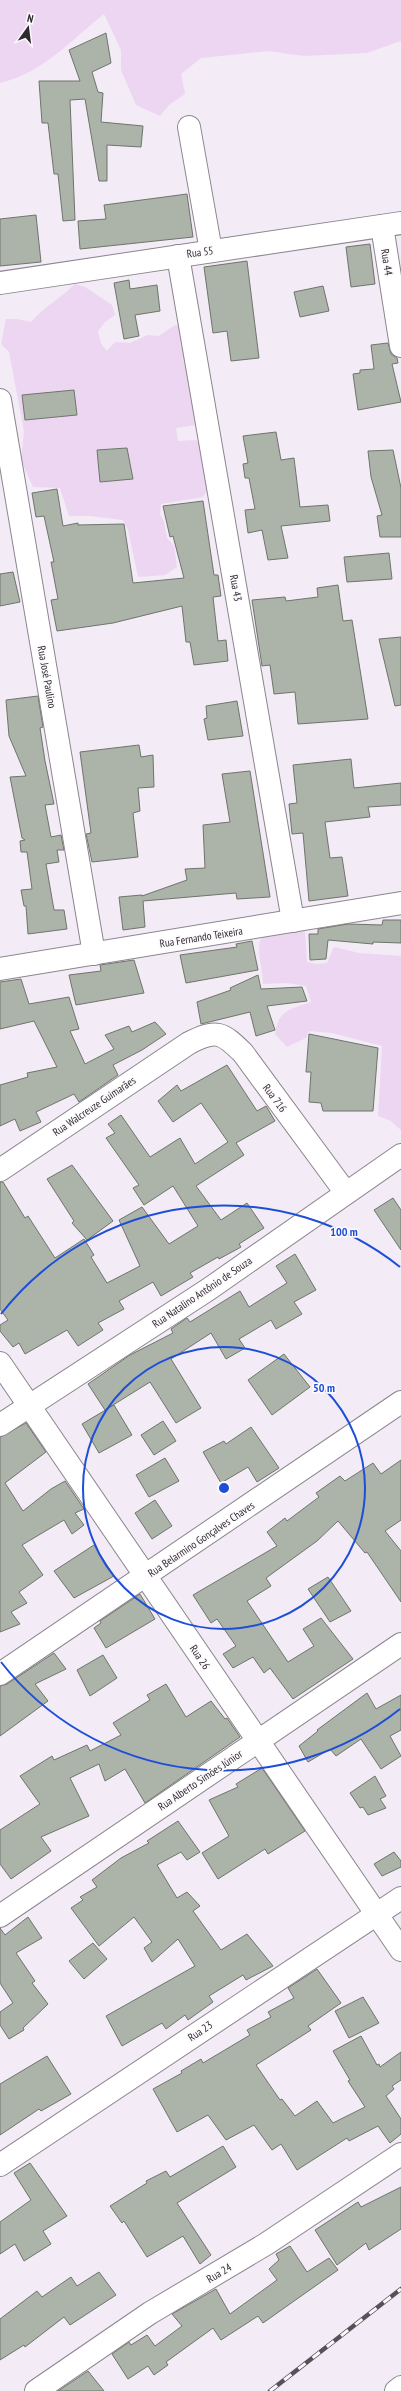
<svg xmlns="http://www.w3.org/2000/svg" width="401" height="2391" viewBox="0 0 401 2391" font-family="'PT Sans Narrow',sans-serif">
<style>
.green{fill:#edd6f2}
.building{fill:#acb3a9;stroke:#6e756c}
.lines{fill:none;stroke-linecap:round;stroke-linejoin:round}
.minor-casing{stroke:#8c858e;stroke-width:24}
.minor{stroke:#fff;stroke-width:22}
.rail-casing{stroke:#575257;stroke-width:4.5}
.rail{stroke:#fdfafe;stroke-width:3;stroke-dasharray:9;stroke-linecap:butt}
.ring{fill:none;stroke:#1d4ed8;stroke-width:2}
.labels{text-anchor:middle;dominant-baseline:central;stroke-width:3.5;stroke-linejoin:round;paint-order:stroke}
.street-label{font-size:11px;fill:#2e2a2e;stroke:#fdfafe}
.centre{fill:#1d4ed8;stroke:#fdfafe;stroke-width:2}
.ring-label{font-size:12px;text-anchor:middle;font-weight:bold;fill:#1d4ed8;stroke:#fdfafe;stroke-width:3.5;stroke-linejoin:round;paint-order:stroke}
</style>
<rect width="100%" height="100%" fill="#f3ebf5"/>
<g class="green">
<path d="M0,0H401V41L367,53L304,56L268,51L201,58L181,74L185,94L169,105L160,116L136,105L121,70V50L104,14C71,40 43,73 0,83Z"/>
<path d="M75,284L85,287L112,305L115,315L105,322L98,331L101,344L107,351L115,342L130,343L148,335L159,336L175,325L184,326L200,410L196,425L176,428L178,441L196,440L205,451L208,489L203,497L161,504L160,515L164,521L167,538L174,546L177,567L165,575L138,577L128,530L123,520L90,516H69L60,488L33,487L21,460L24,431L9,352L1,344L6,319H17L31,322C44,307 61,298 75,284Z"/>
<path d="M305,931L307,962L317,964L327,963L334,947L359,953L401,956V1130L391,1121L378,1116L382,1046L332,1033L309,1031L306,1038L287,1047L275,1034C279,1009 289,1010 311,1002L306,986L287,983L263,984C263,966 255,953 262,935Z"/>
</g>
<g class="building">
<path d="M106,33L111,63L92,72L98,92L103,93L101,122L143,126L141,147L107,145V181H99L85,99L70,100L75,220L63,221L58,174H54L48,123H42L39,81H80L69,50Z"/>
<path d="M187,194L193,237L80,249L78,221L106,219L104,205Z"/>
<path d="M36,215L41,262L0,266V219Z"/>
<path d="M370,244L375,284L351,287L346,247Z"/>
<path d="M247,261L259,358L231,361L227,331L213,333L204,267Z"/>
<path d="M129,280L130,289L157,285L160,311L135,315L139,336L124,339L114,283Z"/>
<path d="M323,286L329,311L300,317L294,292Z"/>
<path d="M388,343L391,354L397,358L398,363L392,364L401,402L358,410L353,374L360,373V370L374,369L371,345Z"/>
<path d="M74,390L77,415L25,420L22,395Z"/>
<path d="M276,432L281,460L294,458L300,507L328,505L330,521L281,526L288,558L268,560L262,530L248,533L245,510L255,509L249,478H245L243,464L248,463L243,436Z"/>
<path d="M127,448L133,479L100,482L97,450Z"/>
<path d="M393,450L401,488V537H380L377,516L382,515L371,477L368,451Z"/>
<path d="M57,489L63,526L78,523V525L124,524L133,583L184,578L173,536L170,537L163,506L203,501L214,575H218L221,596L213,597L218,641L226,640L228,661L194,665L190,642H186L182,606L113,623L57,631L51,600L58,599L51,562H54L44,516L36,517L32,493Z"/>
<path d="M389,553L392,579L347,582L344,557Z"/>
<path d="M13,572L20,602L0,606V574Z"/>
<path d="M338,585L343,621L352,620L368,719L298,724L295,692L274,694L270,665L262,666L252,600L285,597L286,601L318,597L317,588Z"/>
<path d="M401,637V705L395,706L379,639Z"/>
<path d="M38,696L43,727L40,728L45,761L54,804L45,805L51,837L61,835L64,850H57L59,862L46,864L54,910H64L67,929L28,934L26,906H24L21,890L32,889L27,852H21L20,841L25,840L22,838L10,777L26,776L9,736L6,700Z"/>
<path d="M237,701L243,736L208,740L204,719L207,718L206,706Z"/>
<path d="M139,745L141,757L153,755L154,787L138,788L140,811L133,813L138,857L92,862L86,834L91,833L80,752Z"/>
<path d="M351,759L354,788L401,783V805L368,807L370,817L325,822L330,858L342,857L348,896L309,901L303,833L292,834L289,804L297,803L293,765Z"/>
<path d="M250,771L270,897L237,899L236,893L143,901L145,927L123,930L119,897L142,895V896L187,880L185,869L205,868L203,825L230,822L222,774Z"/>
<path d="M383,920H401V943L373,942V944L328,940L326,959L310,960L309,934H318V929L348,924L382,925Z"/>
<path d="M252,941L258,970L186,983L180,955L237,947L236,944Z"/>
<path d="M134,960L144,993L76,1005L69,975L101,971L100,965Z"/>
<path d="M258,975L261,989L302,987L307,1001L267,1006L275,1030L256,1036L250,1012L201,1024L197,1002L231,990L230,988Z"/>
<path d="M21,979L29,1004L69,997L79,1029L70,1031L85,1064L114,1049L105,1035L129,1026L132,1032L155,1022L166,1034L142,1050L113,1065L118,1075L79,1102L74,1094L36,1112L41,1122L20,1131L15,1119L0,1126V1085L28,1077L27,1073L57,1067L34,1021L0,1029V982Z"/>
<path d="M309,1034L378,1048L373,1111H323L321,1103L309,1102L311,1072H306Z"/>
<path d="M227,1065L257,1111L266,1106L275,1121L236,1143L244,1155L196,1186L221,1220L247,1203L264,1228L239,1244L241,1247L219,1259L218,1257L190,1273L193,1277L161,1296L153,1282L119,1301L124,1309L98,1323L103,1330L78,1346L67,1330L25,1354L19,1343L13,1347L0,1331V1325L8,1320L0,1309V1182H3L25,1218L28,1216L55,1258L84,1239L94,1255L91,1257L107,1283L140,1266L119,1220L142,1207L169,1244L198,1226L173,1186L144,1205L133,1188L139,1185L106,1138L115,1133L108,1124L121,1115L150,1157L180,1138L195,1164L228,1142L201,1103L173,1122L158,1101L177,1085L181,1091Z"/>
<path d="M72,1165L113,1221L87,1240L72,1223L74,1221L47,1179Z"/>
<path d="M393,1198L401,1210V1250L374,1210Z"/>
<path d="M295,1254L316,1290L294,1302L302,1314L276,1329L271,1320L239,1339L245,1348L226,1359L211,1333L171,1359L201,1408L176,1423L150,1382L105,1410L88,1384L130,1355L173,1333L171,1329L187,1318L190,1322L240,1291L249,1307L287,1283L276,1266Z"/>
<path d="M284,1354L310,1387L272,1415L248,1380Z"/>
<path d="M114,1405L132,1435L99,1453L82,1424Z"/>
<path d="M163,1421L176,1441L154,1455L141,1435Z"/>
<path d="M26,1423L46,1452L5,1483L23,1511L51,1489L65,1481L84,1509L75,1513L84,1525L72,1534L64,1520L22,1545L43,1575L19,1592L27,1603L11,1612L20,1624L0,1632V1437Z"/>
<path d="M251,1427L279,1468L257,1482L248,1467L221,1483L203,1452L224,1441L226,1444Z"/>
<path d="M165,1458L179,1481L149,1497L136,1475Z"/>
<path d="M401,1460V1520L385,1531L401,1551V1602L367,1552L365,1553L338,1521L317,1541L266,1578L271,1586L247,1601L288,1662L314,1646L303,1629L321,1618L353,1659L293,1699L270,1668L264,1673L253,1657L233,1668L223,1654L236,1646L217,1619L211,1623L193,1595L277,1546L267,1532L285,1518L287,1521L319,1497L316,1493L340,1476L345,1481L373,1463L381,1474Z"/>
<path d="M155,1500L172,1526L152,1539L135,1513Z"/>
<path d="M94,1545L114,1576L74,1598L54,1571Z"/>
<path d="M328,1577L351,1611L330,1622L308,1589Z"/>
<path d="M140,1594L155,1619L106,1648L94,1628L101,1623L100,1621Z"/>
<path d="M54,1653L66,1669L35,1684L48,1701L0,1736V1686L7,1684Z"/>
<path d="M103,1655L117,1678L90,1696L77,1670Z"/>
<path d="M166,1684L186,1717L211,1701L225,1719L227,1718L240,1737L145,1803L125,1769L105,1781L99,1764L70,1778L89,1816L41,1837L51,1851L11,1879L0,1864V1830L40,1804L20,1776L52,1756L54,1760L87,1745L90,1751L121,1735L113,1723L150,1700L147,1695Z"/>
<path d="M367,1693L376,1709L401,1695V1730L390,1736L401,1756L381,1769L361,1739L336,1756L330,1749L308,1762L299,1746L318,1731L317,1730Z"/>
<path d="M262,1768L305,1831L268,1854L265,1849L218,1879L202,1853L229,1836L209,1800L238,1787L236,1784Z"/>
<path d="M375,1776L386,1796L380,1799L386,1808L368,1815L363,1807L360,1808L350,1793Z"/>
<path d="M178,1821L200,1852L187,1860L181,1852L157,1865L177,1898L187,1892L200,1906L193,1911L221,1950L247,1934L273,1966L246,1980L243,1975L209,1996L213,2002L188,2020L185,2015L166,2029L162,2023L122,2046L106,2016L195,1966L178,1939L152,1962L144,1948L152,1942L134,1917L99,1946L71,1908L83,1900L80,1897L97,1887L92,1880L121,1858L149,1843L147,1841Z"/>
<path d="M394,1852L401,1861V1867L382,1876L374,1864Z"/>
<path d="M28,1917L42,1938L16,1953L35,1981L32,1983L48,2004L23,2028L24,2030L9,2039L0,2025V2012L13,2003L0,1983V1928L5,1935Z"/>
<path d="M93,1943L107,1959L84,1979L69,1961Z"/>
<path d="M317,1969L341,2003L308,2026L311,2030L256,2065L280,2100L282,2099L295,2116L317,2101L333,2123L365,2107L348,2081L350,2080L333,2051L361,2036L377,2065L379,2064L380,2067L401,2052V2080L392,2086L394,2089L386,2096L401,2119V2134L390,2143L378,2126L349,2141L347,2138L297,2170L281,2144L272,2150L254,2125L226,2140L208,2115L177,2132L153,2089L182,2073L181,2071L201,2059L203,2063L250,2035L247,2030L271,2017L268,2012L294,1998L288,1988Z"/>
<path d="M363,1997L379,2023L349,2038L335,2011Z"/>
<path d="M47,2056L71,2094L41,2111L39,2109L0,2135V2084Z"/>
<path d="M223,2146L236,2167L177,2203L211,2255L200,2264L183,2236L147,2257L124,2221L122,2223L110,2206L147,2183L146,2181L166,2171L170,2177Z"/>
<path d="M30,2163L67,2216L43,2231L51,2244L24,2261L15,2244L0,2254V2222L31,2200L14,2173Z"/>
<path d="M401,2187V2229L369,2250L366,2243L337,2265L315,2230L358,2202L361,2207Z"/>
<path d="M290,2246L307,2272L329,2258L338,2270L263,2323L258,2316L221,2340L213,2328L166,2362L168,2365L154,2375L148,2366L128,2379L112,2354L129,2342L131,2345L147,2335L155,2346L182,2326L172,2314L216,2289L230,2314L277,2280L269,2269L279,2260L276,2254Z"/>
<path d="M99,2272L116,2295L70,2325L64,2317L25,2347L24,2345L0,2360V2319L37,2291L42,2297L71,2277L77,2286Z"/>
<path d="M88,2371L104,2391H58Z"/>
</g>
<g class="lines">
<g class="minor-casing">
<g id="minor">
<path d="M189,127L211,251"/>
<path d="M382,226L401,346"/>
<path d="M178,256L293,921"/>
<path d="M0,283L401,223"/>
<path d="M0,400L94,954"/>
<path d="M0,969L401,903"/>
<path d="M0,1170L189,1043C216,1029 222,1032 243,1053L346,1193"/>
<path d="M0,1363L401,1950"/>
<path d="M0,1425L209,1289L401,1155"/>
<path d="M0,1674L401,1402"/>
<path d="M0,1916L401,1644"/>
<path d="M0,2165L401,1898"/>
<path d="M36,2391L150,2313L266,2244L401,2154"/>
<path d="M396,2391L401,2387"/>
</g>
</g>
<use href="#minor" class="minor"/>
<g class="rail-casing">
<path id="rail" d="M270,2391L401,2289"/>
</g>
<use href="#rail" class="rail"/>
</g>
<g class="ring">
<circle cx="224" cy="1488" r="141"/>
<path d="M400 1709A283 283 0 0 1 1 1662M1 1314A283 283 0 0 1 400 1267"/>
</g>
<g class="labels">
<g class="street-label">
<text transform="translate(200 252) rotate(-8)">Rua 55</text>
<text transform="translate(387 262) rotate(81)">Rua 44</text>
<text transform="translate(236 588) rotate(80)">Rua 43</text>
<text transform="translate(47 677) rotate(80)">Rua José Paulino</text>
<text transform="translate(201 937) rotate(-9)">Rua Fernando Teixeira</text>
<text transform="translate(275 1098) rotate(53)">Rua 716</text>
<text transform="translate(94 1106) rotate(-34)">Rua Walcreuze Guimarães</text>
<text transform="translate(202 1292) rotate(-34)">Rua Natalino Antônio de Souza</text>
<text transform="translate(201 1539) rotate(-34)">Rua Belarmino Gonçalves Chaves</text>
<text transform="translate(200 1657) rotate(56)">Rua 26</text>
<text transform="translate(200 1780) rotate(-34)">Rua Alberto Simões Júnior</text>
<text transform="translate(200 2031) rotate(-34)">Rua 23</text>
<text transform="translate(219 2273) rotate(-31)">Rua 24</text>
</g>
</g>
<circle cx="224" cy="1488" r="6" class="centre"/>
<g class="ring-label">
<text x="344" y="1236">100 m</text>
<text x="324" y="1392">50 m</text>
</g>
<g transform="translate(28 28) rotate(14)" stroke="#fdfafe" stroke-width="3" paint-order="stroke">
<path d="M0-3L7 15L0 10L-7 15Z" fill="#2e2a2e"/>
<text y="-6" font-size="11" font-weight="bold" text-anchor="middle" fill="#2e2a2e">N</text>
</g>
</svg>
